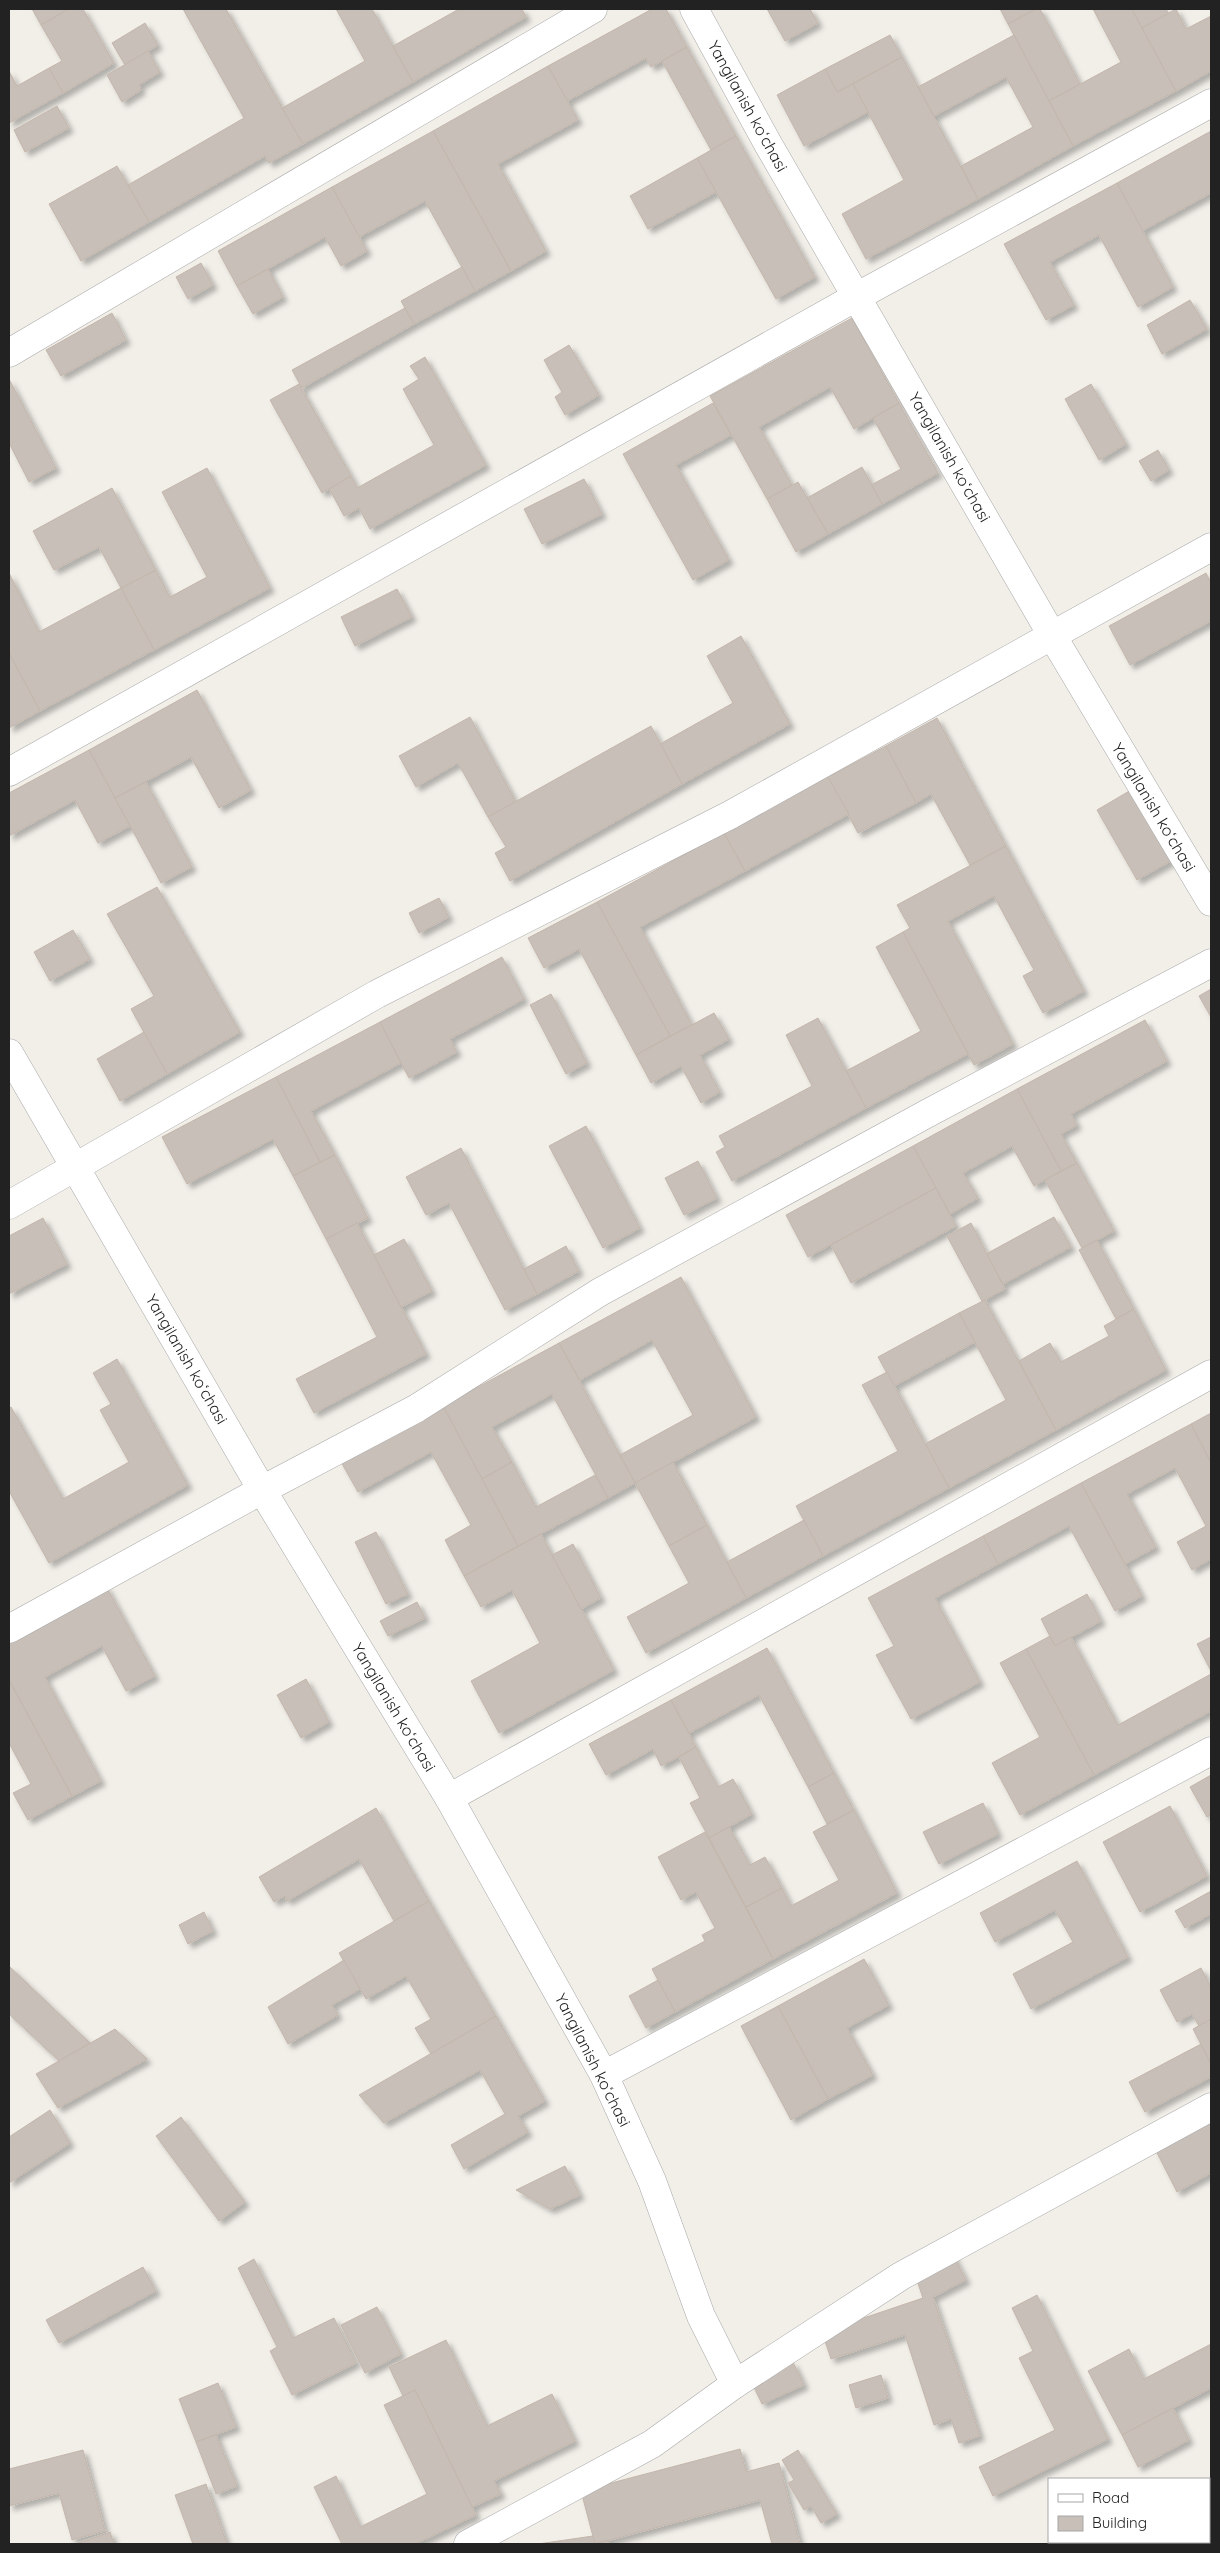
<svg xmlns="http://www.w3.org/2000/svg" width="1220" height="2553" viewBox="0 0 1220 2553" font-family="Quicksand,sans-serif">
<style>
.building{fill:#c7bfb8;stroke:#c4b6ab;filter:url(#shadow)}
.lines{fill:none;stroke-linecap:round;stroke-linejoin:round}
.minor-casing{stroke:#a9a9a9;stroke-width:29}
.minor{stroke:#fff;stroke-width:28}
.labels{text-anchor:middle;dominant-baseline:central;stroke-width:4.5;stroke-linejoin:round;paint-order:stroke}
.street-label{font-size:16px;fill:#222;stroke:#fff}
</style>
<defs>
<filter id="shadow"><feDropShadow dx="4.5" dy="4.5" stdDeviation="2.5" flood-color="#0004"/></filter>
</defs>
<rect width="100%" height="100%" fill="#f2efe9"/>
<g class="building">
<path d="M32,9H69L41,25Z"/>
<path d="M69,9H83L114,63L63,93L49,68L62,61L41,25Z"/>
<path d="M183,9H226L303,144L269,163L265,156L149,222L128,185L244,118Z"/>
<path d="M336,9H372L413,82L303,144L282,108L365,61Z"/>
<path d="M459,9H522L526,17L413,82L393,46Z"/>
<path d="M652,9H666L687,47L651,67L646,58L567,101L548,66Z"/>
<path d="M767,9H810L818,23L785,41Z"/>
<path d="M1000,9H1036L1008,24Z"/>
<path d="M1036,9H1040L1080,84L1049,101L1008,24Z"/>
<path d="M1093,9H1132L1176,91L1073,146L1049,101L1121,62Z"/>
<path d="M1132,9H1166L1169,14L1142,28Z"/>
<path d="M1176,9L1186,29L1211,16V71L1176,91L1142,28Z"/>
<path d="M145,23L158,45L125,65L112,43Z"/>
<path d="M890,35L902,57L837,92L825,69Z"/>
<path d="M1014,35L1073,146L978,199L961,166L1033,127L1006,77L934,116L918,87Z"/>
<path d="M687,47L736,136L711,150L662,61Z"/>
<path d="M148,51L160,72L139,85L141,90L122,102L107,75Z"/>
<path d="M902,57L978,199L866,259L842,214L904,180L853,84Z"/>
<path d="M548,66L578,120L498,164L546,251L511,271L433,131Z"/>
<path d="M49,68L63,93L9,123V71L17,86Z"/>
<path d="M825,69L837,92L853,84L868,112L804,146L777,95Z"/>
<path d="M57,106L69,128L25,152L14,130Z"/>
<path d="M433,131L511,271L475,291L425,201L359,237L332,187Z"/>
<path d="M1211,131V193L1142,231L1117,183Z"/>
<path d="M736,136L815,277L776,299L697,158Z"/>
<path d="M697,158L716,192L648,229L630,196Z"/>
<path d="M117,166L149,222L81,261L49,204Z"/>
<path d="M1117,183L1173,287L1138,307L1099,235L1050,262L1074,305L1046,320L1004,244Z"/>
<path d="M332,187L367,251L341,266L325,237L237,286L218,251Z"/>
<path d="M201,263L213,285L188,299L176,277Z"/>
<path d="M462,267L475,291L414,324L401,301Z"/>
<path d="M268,269L283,297L253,314L237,286Z"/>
<path d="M1190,300L1207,329L1162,354L1147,325Z"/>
<path d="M405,308L414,324L302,388L292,370Z"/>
<path d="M112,313L126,340L61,376L46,350Z"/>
<path d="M852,318L899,403L854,429L830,387L759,427L792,485L767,499L710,396Z"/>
<path d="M569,345L599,395L565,415L555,397L562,392L544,360Z"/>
<path d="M425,357L486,465L370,529L359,508L344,516L329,488L351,476L357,488L434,445L403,389L419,379L410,366Z"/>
<path d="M9,379L56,468L29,482L9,443Z"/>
<path d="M299,384L351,476L322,493L270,400Z"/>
<path d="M1091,384L1126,444L1099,460L1065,399Z"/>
<path d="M713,403L731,435L676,465L729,560L693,580L623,454Z"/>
<path d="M899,403L938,473L882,504L871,485L901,469L873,418Z"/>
<path d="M1158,450L1169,470L1151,481L1139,461Z"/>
<path d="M862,467L882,504L828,534L807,498Z"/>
<path d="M207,468L270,588L154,650L121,588L156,570L170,597L207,577L162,492Z"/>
<path d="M584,479L602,514L542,544L524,509Z"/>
<path d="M798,482L828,534L796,552L767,499Z"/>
<path d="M112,488L156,570L121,588L99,547L54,570L33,531Z"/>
<path d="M9,573L39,632L121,588L154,650L40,711L9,653Z"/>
<path d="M1206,573L1211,583V621L1130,665L1109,626Z"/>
<path d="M397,589L412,617L355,646L341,617Z"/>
<path d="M741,636L790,724L682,784L660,744L733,703L707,656Z"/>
<path d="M9,653L40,711L9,728Z"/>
<path d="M197,690L251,790L219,808L191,757L115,798L89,750Z"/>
<path d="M470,717L516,802L488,817L458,763L416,787L399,756Z"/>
<path d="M937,718L1006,846L970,865L931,794L916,803L886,746Z"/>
<path d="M651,726L682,784L510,881L495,853L506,847L488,817Z"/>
<path d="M886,746L916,803L858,833L828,777Z"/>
<path d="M89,750L130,826L98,843L75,800L9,836V793Z"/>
<path d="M828,777L849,814L745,871L724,833Z"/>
<path d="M146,782L192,867L161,883L115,798Z"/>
<path d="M1131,790L1171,861L1137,880L1097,810Z"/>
<path d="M724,833L745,871L640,927L692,1025L670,1036L597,902Z"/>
<path d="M1006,846L1084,991L1043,1013L1023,976L1034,970L994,896L948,921L1013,1044L974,1065L903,932L910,928L897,905Z"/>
<path d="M157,887L240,1032L167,1074L131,1009L154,996L107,914Z"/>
<path d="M439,898L449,917L419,933L409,913Z"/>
<path d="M597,902L670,1036L636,1055L579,949L544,968L528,938Z"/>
<path d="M73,930L90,959L50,981L34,952Z"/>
<path d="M903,932L968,1054L866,1108L846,1071L921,1031L876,947Z"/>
<path d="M502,957L524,999L450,1039L457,1052L409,1078L380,1022Z"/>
<path d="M1211,989V1017L1199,996Z"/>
<path d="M551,994L587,1063L566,1074L530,1005Z"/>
<path d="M714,1013L729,1039L700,1055L720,1092L701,1103L681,1066L651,1083L636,1055Z"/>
<path d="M818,1018L866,1108L732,1181L716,1152L725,1147L719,1136L812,1086L786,1035Z"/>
<path d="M1145,1020L1167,1061L1071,1114L1077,1125L1061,1134L1077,1163L1061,1171L1017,1089Z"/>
<path d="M380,1022L401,1063L311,1111L335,1155L320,1162L276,1077Z"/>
<path d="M144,1032L167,1074L120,1101L97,1059Z"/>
<path d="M276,1077L320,1162L293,1176L273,1139L187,1184L162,1137Z"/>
<path d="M1017,1089L1061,1171L1034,1186L1012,1146L963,1173L978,1198L950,1214L913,1146Z"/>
<path d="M586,1126L640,1228L603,1248L549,1146Z"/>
<path d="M913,1146L936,1188L808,1257L786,1215Z"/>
<path d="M461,1148L537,1294L505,1310L449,1203L426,1215L406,1177Z"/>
<path d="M335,1155L368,1218L326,1239L293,1176Z"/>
<path d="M698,1161L717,1198L684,1215L665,1178Z"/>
<path d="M1077,1163L1114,1231L1082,1248L1045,1180Z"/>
<path d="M936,1188L956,1226L851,1283L831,1245Z"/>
<path d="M1054,1217L1071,1247L1003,1284L986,1254Z"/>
<path d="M43,1218L67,1264L9,1294V1236Z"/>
<path d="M357,1223L426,1354L314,1413L296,1379L377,1337L326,1239Z"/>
<path d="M971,1223L1005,1289L982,1301L947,1236Z"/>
<path d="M404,1239L432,1291L401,1307L374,1255Z"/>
<path d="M1097,1240L1134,1309L1116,1319L1079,1250Z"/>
<path d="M566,1246L579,1271L537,1294L524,1269Z"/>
<path d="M681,1277L756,1417L635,1483L620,1455L693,1415L652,1340L580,1380L559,1343Z"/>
<path d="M985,1300L1056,1430L949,1488L925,1444L1006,1400L959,1313Z"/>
<path d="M1134,1309L1166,1370L1056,1430L1019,1361L1050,1343L1061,1362L1109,1336L1104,1326Z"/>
<path d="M959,1313L975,1342L894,1386L878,1357Z"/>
<path d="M559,1343L635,1483L608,1498L552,1394L492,1427L512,1462L482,1479L443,1406Z"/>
<path d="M117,1359L188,1485L49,1563L9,1491V1408L11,1407L63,1499L129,1462L100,1410L111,1404L93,1373Z"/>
<path d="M887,1372L949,1488L823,1556L796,1506L898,1451L862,1385Z"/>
<path d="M443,1406L518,1546L464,1576L445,1540L471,1525L431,1452L358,1492L341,1462Z"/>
<path d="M1211,1413V1463L1191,1424Z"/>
<path d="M1191,1424L1211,1463V1559L1192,1570L1177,1542L1206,1526L1175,1468L1127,1494L1156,1547L1125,1564L1081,1483Z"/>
<path d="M512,1462L536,1507L595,1475L608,1498L518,1546L482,1479Z"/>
<path d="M673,1462L707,1525L669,1546L635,1483Z"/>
<path d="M1081,1483L1142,1596L1115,1611L1069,1526L998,1564L983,1536Z"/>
<path d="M804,1520L823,1556L746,1598L727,1562Z"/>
<path d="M707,1525L746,1598L646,1653L627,1617L689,1583L669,1546Z"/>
<path d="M376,1532L408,1594L386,1604L355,1542Z"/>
<path d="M541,1534L614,1670L499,1733L471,1681L540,1643L512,1590L481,1607L464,1576Z"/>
<path d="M983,1536L998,1564L935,1598L980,1682L911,1719L876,1655L894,1646L868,1598Z"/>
<path d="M573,1544L601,1598L581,1609L552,1555Z"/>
<path d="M106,1586L155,1676L126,1691L102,1646L45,1677L101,1781L72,1796L9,1680V1639Z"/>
<path d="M1087,1594L1101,1621L1055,1646L1041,1619Z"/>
<path d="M417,1602L425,1618L388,1636L380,1621Z"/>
<path d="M1050,1636L1055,1646L1071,1637L1118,1725L1211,1674V1711L1094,1775L1026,1649Z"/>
<path d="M1211,1637V1671L1197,1644Z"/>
<path d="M767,1648L834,1773L808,1787L759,1695L689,1733L671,1700Z"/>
<path d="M1026,1649L1094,1775L1020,1815L992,1763L1040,1737L1000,1663Z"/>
<path d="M306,1679L329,1722L301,1738L277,1695Z"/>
<path d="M9,1680L72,1796L28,1820L13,1793L31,1784L9,1743Z"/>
<path d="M671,1700L696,1747L661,1766L653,1749L606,1775L589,1744Z"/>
<path d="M696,1747L718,1787L733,1779L752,1814L709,1838L690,1803L700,1798L679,1757Z"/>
<path d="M834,1773L854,1810L827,1824L808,1787Z"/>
<path d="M1211,1775V1815L1207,1817L1190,1787Z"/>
<path d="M983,1803L998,1834L939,1864L923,1832Z"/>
<path d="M1170,1806L1207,1876L1140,1912L1103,1842Z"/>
<path d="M376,1808L429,1901L394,1921L359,1859L287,1901L285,1896L274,1902L259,1877Z"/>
<path d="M854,1810L897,1893L773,1959L746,1907L782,1888L791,1906L839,1880L813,1832Z"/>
<path d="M729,1827L750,1865L765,1857L782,1888L746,1907L709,1838Z"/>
<path d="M705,1832L773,1959L675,2012L652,1969L705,1941L702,1935L715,1928L696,1892L681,1900L658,1857Z"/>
<path d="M1077,1861L1128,1957L1031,2009L1013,1974L1073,1942L1055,1910L995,1942L980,1913Z"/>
<path d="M1211,1891V1914L1185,1928L1175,1911Z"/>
<path d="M429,1901L496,2016L431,2054L415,2028L431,2019L406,1976L366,1999L339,1953Z"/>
<path d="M204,1912L213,1931L188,1944L179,1925Z"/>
<path d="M864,1959L889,2005L847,2028L873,2075L828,2099L778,2006Z"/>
<path d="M344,1960L360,1989L332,2005L338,2015L288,2044L268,2007Z"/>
<path d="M9,1966L90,2043L59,2061L9,2014Z"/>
<path d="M1201,1968L1211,1987V2019L1199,2026L1192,2014L1177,2022L1160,1990Z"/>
<path d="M658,1980L675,2012L646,2028L629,1996Z"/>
<path d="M778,2006L828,2099L791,2120L741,2026Z"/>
<path d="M496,2016L545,2101L518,2116L528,2132L464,2169L451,2145L505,2114L480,2070L384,2123L359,2095Z"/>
<path d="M1211,2019V2064L1193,2029Z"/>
<path d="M115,2029L147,2059L58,2108L36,2074Z"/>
<path d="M1201,2044L1211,2064V2077L1145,2112L1129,2082Z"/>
<path d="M50,2110L70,2143L9,2183V2137Z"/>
<path d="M181,2117L245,2202L219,2221L156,2136Z"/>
<path d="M1211,2117V2173L1177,2192L1154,2147Z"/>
<path d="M565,2166L580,2195L550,2209L516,2190Z"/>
<path d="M952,2253L966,2280L933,2297L980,2436L959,2443L951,2419L934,2425L905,2335L831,2359L822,2332L923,2298L914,2272Z"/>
<path d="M254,2259L293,2338L334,2318L356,2363L292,2395L270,2351L277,2347L238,2268Z"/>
<path d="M143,2267L156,2291L59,2343L46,2320Z"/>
<path d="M1037,2295L1108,2439L993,2496L979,2467L1055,2430L1019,2358L1033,2351L1012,2308Z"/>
<path d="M377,2307L401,2354L365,2373L341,2325Z"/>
<path d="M446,2340L487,2426L552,2394L575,2441L494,2481L501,2494L472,2507L415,2390L403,2396L389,2367Z"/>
<path d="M1211,2344V2388L1122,2435L1088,2371L1129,2349L1144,2379Z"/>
<path d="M793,2362L804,2385L762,2404L751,2381Z"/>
<path d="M881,2375L888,2398L856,2408L849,2385Z"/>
<path d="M218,2383L236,2427L196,2442L179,2399Z"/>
<path d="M415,2390L476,2515L415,2544H342L314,2487L336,2476L360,2527L427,2494L384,2405Z"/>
<path d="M1173,2408L1189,2440L1138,2467L1122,2435Z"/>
<path d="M216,2435L237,2486L216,2494L196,2442Z"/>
<path d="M740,2449L746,2472L779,2463L800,2544H772L760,2500L595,2544L581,2491Z"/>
<path d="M83,2450L105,2531L72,2540L59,2493L9,2506V2469Z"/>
<path d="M798,2450L837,2514L821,2523L811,2506L804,2510L788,2483L794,2480L782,2460Z"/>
<path d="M206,2484L227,2544H193L175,2495Z"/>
<path d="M110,2532L114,2544H79L78,2543Z"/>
<path d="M593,2536L595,2544L608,2540L609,2544H538Z"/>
</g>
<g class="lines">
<g class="minor-casing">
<g id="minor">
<path d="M694,9L768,144L1053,637L1211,902"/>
<path d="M9,353L593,9"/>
<path d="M9,772L858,296L1211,103"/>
<path d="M9,1053L262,1490L449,1798L604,2075L652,2181L701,2316L735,2384"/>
<path d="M9,1205L377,994L730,815L1211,547"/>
<path d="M9,1629L262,1490L417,1408L600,1292L930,1112L1211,963"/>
<path d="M449,1798L1211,1374"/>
<path d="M604,2075L1211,1751"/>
<path d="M468,2544L652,2444L735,2384L901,2276L1211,2107"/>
</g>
</g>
<use href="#minor" class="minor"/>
</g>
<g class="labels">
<g class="street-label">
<text transform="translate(748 106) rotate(61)">Yangilanish koʻchasi</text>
<text transform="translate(950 457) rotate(60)">Yangilanish koʻchasi</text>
<text transform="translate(1154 807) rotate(59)">Yangilanish koʻchasi</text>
<text transform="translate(187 1359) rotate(60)">Yangilanish koʻchasi</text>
<text transform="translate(394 1707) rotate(59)">Yangilanish koʻchasi</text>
<text transform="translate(593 2060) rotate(63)">Yangilanish koʻchasi</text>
</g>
</g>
<rect width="1220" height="2553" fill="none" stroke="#222222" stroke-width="20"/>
<rect x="1048" y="2478" width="162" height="65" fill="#ffffff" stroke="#a7a7a7"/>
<rect x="1058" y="2494" width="25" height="8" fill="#ffffff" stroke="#a7a7a7"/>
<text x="1092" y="2503" font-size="15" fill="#222222">Road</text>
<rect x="1058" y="2516" width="25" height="15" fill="#c7bfb8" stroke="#a7a7a7"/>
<text x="1092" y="2528" font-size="15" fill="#222222">Building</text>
</svg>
